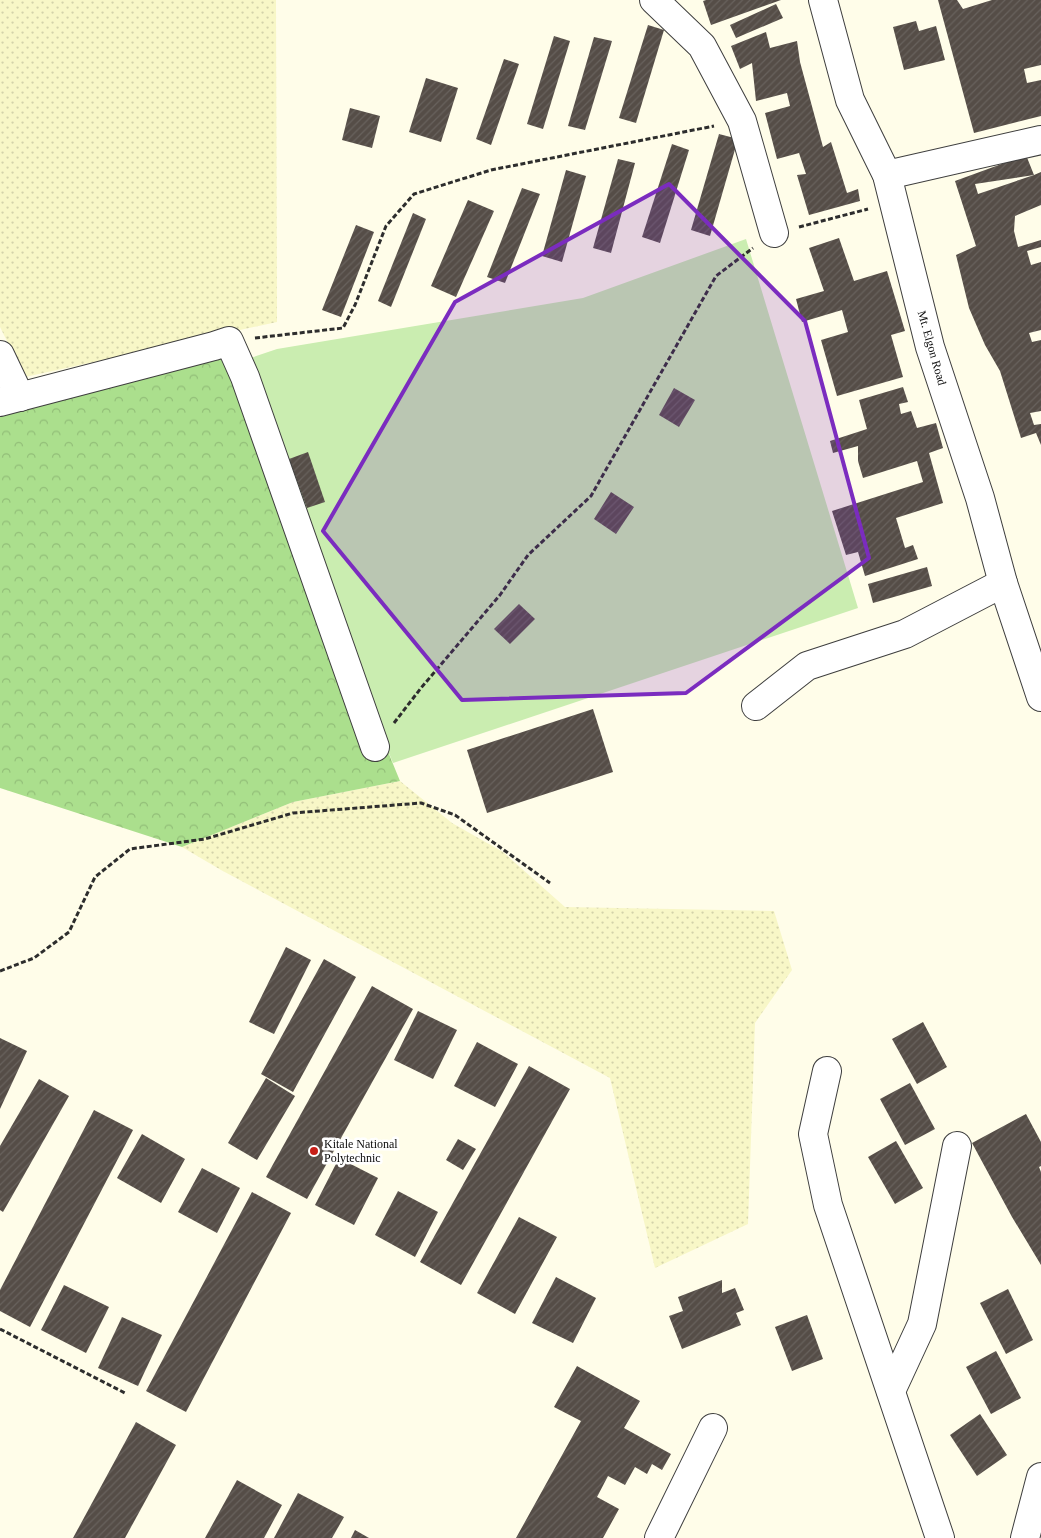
<svg xmlns="http://www.w3.org/2000/svg" width="1041" height="1538" viewBox="0 0 1041 1538" font-family="'Times New Roman',serif">
<style>
.farmland{fill:url(#farmland-dots)}
.grass{fill:#caedb0}
.forest{fill:url(#forest-crowns)}
.building{fill:url(#building-hatch);fill-rule:evenodd}
.lines{fill:none;stroke-linecap:round;stroke-linejoin:round}
.minor-casing{stroke:#3e3e3e;stroke-width:30}
.path{stroke:#2d2d2d;stroke-width:3;stroke-dasharray:5 2.5;stroke-linecap:butt}
.minor{stroke:#fff;stroke-width:28}
.marked{fill:#7b2cbf;fill-opacity:0.2;stroke:#7b2cbf;stroke-width:4;stroke-linejoin:round}
.poi-dot{fill:#c71e17;stroke:#fff;stroke-width:2}
.labels{text-anchor:middle;dominant-baseline:central;stroke-width:5;stroke-linejoin:round;paint-order:stroke}
.street-label{font-size:12px;fill:#0b0b0b;stroke:#fff}
.poi-label{font-size:12px;fill:#0b0b0b;stroke:#fff;text-anchor:start}
</style>
<defs>
<pattern id="farmland-dots" width="8" height="8" patternUnits="userSpaceOnUse" patternTransform="scale(1.25)"><rect width="8" height="8" fill="#f8f7c7"/><path d="M2 2h.1M6 6h.1" fill="none" stroke="#d3d2aa" stroke-width="1.8" stroke-linecap="round"/></pattern>
<pattern id="forest-crowns" width="20" height="18" patternUnits="userSpaceOnUse" patternTransform="scale(1.25)"><rect width="20" height="18" fill="#abdf8d"/><path d="M2 6a3 3 0 1 1 6 0M12 15a3 3 0 1 1 6 0" fill="none" stroke="#92be78"/></pattern>
<pattern id="building-hatch" width="6" height="6" patternUnits="userSpaceOnUse" patternTransform="scale(1.25)"><rect width="6" height="6" fill="#554d47"/><path d="M-1 1l2-2M0 6l6-6M5 7l2-2" fill="none" stroke="#68625d"/></pattern>
</defs>
<rect width="100%" height="100%" fill="#fffde9"/>
<g class="farmland">
<path d="M0,0H276L277,322L25,377L0,327Z"/>
<path d="M400,781L452,823L503,852L565,907L774,911L792,970L755,1023L748,1224L655,1268L610,1078L221,870L182,847L293,802Z"/>
</g>
<path class="grass" d="M746,239L858,608L393,763L230,365L277,349L583,298Z"/>
<path class="forest" d="M225,354L400,781L293,802L182,847L0,788V413Z"/>
<g class="building">
<path d="M706,0H781L711,25L703,1Z"/>
<path d="M938,0H957L963,9L992,0H1041V65L1024,69L1027,83L1041,80V116L974,133Z"/>
<path d="M776,4L783,18L736,38L730,25Z"/>
<path d="M916,21L919,31L936,26L945,60L904,70L893,27Z"/>
<path d="M648,25L664,30L636,123L619,118Z"/>
<path d="M766,32L770,48L797,41L800,62L823,147L831,142L847,193L858,189L860,201L809,215L797,175L806,174L799,153L777,159L765,113L790,106L787,93L756,101L752,63L740,69L731,46Z"/>
<path d="M554,36L570,41L543,129L527,124Z"/>
<path d="M594,37L612,41L585,130L568,126Z"/>
<path d="M504,59L519,64L491,145L476,139Z"/>
<path d="M426,78L458,88L441,142L409,132Z"/>
<path d="M350,108L380,116L372,148L342,140Z"/>
<path d="M719,134L738,139L710,236L691,230Z"/>
<path d="M672,144L689,150L660,243L642,237Z"/>
<path d="M1026,155L1034,175L1041,172V205L1015,216L1014,231L1018,247L1041,240V247L1027,251L1031,265L1041,262V330L1029,333L1032,342L1041,340V411L1030,413L1034,425L1041,424V445L1036,433L1021,438L1000,371L985,345L969,308L956,255L976,246L955,181ZM1034,175L978,194L975,184Z"/>
<path d="M618,159L635,163L611,253L593,248Z"/>
<path d="M566,170L586,176L562,262L542,256Z"/>
<path d="M522,188L540,194L505,283L487,277Z"/>
<path d="M468,200L494,211L456,297L431,286Z"/>
<path d="M413,213L426,219L391,307L378,301Z"/>
<path d="M356,225L374,232L341,317L322,310Z"/>
<path d="M839,238L854,281L887,271L905,331L891,335L903,377L837,396L821,340L848,332L842,310L802,322L796,299L824,291L809,248Z"/>
<path d="M903,387L908,402L899,404L901,414L911,411L917,428L936,423L943,448L929,453L943,503L896,518L905,548L913,545L918,559L865,576L858,552L846,555L832,511L923,482L917,461L863,478L858,461V446L833,453L830,441L867,429L859,400Z"/>
<path d="M674,388L695,400L679,427L659,415Z"/>
<path d="M308,452L325,502L307,508L289,459Z"/>
<path d="M611,492L634,507L616,534L594,519Z"/>
<path d="M927,567L932,586L873,603L868,584Z"/>
<path d="M519,604L535,619L510,644L494,629Z"/>
<path d="M593,709L613,772L487,813L467,750Z"/>
<path d="M286,947L311,960L274,1034L249,1022Z"/>
<path d="M324,959L356,977L293,1092L261,1074Z"/>
<path d="M372,986L413,1009L307,1199L266,1177Z"/>
<path d="M418,1011L457,1030L433,1079L394,1060Z"/>
<path d="M923,1022L947,1067L917,1084L892,1039Z"/>
<path d="M0,1038L27,1051L0,1109Z"/>
<path d="M477,1042L518,1064L495,1107L454,1086Z"/>
<path d="M529,1066L570,1089L461,1285L420,1262Z"/>
<path d="M266,1078L295,1096L257,1160L228,1143Z"/>
<path d="M39,1079L69,1096L3,1212L0,1210V1146Z"/>
<path d="M910,1083L935,1129L905,1145L880,1099Z"/>
<path d="M94,1110L133,1130L30,1327L0,1311V1290Z"/>
<path d="M1026,1114L1041,1142V1166L1039,1167L1041,1172V1265L1012,1217L972,1143Z"/>
<path d="M142,1134L185,1159L161,1203L117,1178Z"/>
<path d="M458,1139L476,1149L463,1170L446,1160Z"/>
<path d="M896,1141L923,1188L895,1204L868,1157Z"/>
<path d="M339,1158L378,1178L354,1225L315,1205Z"/>
<path d="M202,1168L240,1188L217,1233L178,1212Z"/>
<path d="M398,1191L438,1212L415,1257L375,1235Z"/>
<path d="M252,1192L291,1213L186,1412L146,1391Z"/>
<path d="M519,1217L557,1237L515,1314L477,1293Z"/>
<path d="M556,1277L596,1298L573,1343L532,1323Z"/>
<path d="M722,1280V1293L735,1288L744,1310L736,1313L741,1325L682,1349L669,1316L683,1311L678,1297Z"/>
<path d="M64,1285L109,1307L86,1353L41,1330Z"/>
<path d="M1008,1289L1033,1340L1006,1354L980,1303Z"/>
<path d="M807,1315L823,1359L792,1371L775,1327Z"/>
<path d="M122,1317L162,1335L138,1386L98,1368Z"/>
<path d="M996,1351L1021,1398L991,1414L966,1367Z"/>
<path d="M577,1366L640,1401L624,1428L671,1454L662,1470L652,1464L647,1474L635,1467L625,1485L608,1476L597,1497L619,1509L603,1538H516L581,1421L554,1407Z"/>
<path d="M980,1414L1007,1455L977,1476L950,1435Z"/>
<path d="M136,1422L176,1445L125,1538H73Z"/>
<path d="M237,1480L282,1505L264,1538H205Z"/>
<path d="M298,1493L344,1517L332,1538H274Z"/>
<path d="M355,1530L369,1538H351Z"/>
</g>
<g class="lines">
<g class="minor-casing">
<g id="minor">
<path d="M654,0L702,46L742,121L774,233"/>
<path d="M823,0L850,100L887,175L930,347L980,498L1003,583L1041,697"/>
<path d="M887,175L1041,140"/>
<path d="M0,355L20,397"/>
<path d="M0,402L214,346L229,341L245,377L375,747"/>
<path d="M756,706L807,666L905,634L1003,583"/>
<path d="M827,1071L813,1134L828,1205L940,1538"/>
<path d="M891,1391L922,1324L957,1146"/>
<path d="M659,1538L713,1428"/>
<path d="M1025,1538L1041,1477"/>
</g>
</g>
<g class="path">
<path d="M799,227L868,209"/>
<path d="M255,338L343,328L355,305L386,226L414,194L491,170L714,126"/>
<path d="M394,723L421,688L500,595L528,555L591,496L716,276L753,248"/>
<path d="M0,971L34,958L69,932L95,877L130,849L205,839L293,813L421,803L455,815L550,883"/>
<path d="M0,1329L125,1393"/>
</g>
<use href="#minor" class="minor"/>
</g>
<path class="marked" d="M669,184L805,321L869,558L686,693L462,700L323,531L455,302Z"/>
<circle class="poi-dot" cx="314" cy="1151" r="5"/>
<g class="labels">
<g class="street-label">
<text transform="translate(932 348) rotate(74)">Mt. Elgon Road</text>
</g>
<g class="poi-label">
<text x="324" y="1144">Kitale National<tspan x="324" dy="14">Polytechnic</tspan></text>
</g>
</g>
</svg>
